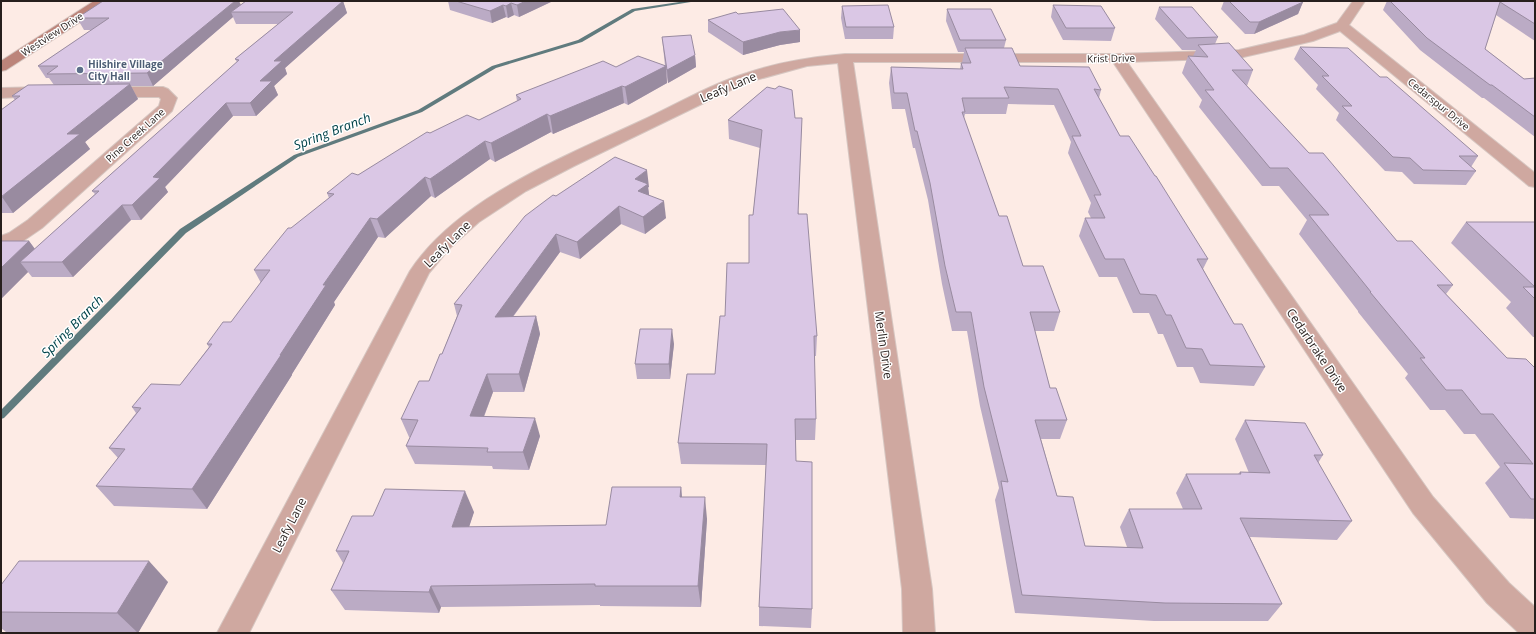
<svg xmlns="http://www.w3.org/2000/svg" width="1536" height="634" viewBox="0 0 1536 634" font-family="'Open Sans',sans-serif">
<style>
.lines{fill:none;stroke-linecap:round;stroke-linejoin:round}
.stream{fill:#607b7e;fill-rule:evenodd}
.street-casing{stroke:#d6c6c1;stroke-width:2}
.secondary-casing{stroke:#d6c6c1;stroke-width:2}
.street{fill:#cfa8a0;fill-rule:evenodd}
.secondary{fill:#bc847a;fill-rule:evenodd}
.wall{fill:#bbabc5}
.shaded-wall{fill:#998ba0}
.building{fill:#dac7e5;stroke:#998ba0}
.service-dot{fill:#5c6f8a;stroke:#fff;stroke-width:1.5}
.labels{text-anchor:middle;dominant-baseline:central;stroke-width:3;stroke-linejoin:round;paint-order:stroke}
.far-street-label{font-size:10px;fill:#271f1d;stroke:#fff}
.far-service-label{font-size:10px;font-weight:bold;fill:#4e5e75;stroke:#fff;text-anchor:start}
.street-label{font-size:12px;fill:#271f1d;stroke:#fff}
.water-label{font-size:13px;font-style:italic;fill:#00434a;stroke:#fff}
</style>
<rect width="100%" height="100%" fill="#fdebe5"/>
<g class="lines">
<path class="stream" d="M686,1H697L635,11L582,42L496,68L422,112L298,157L186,233L4,418L1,419V410L180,229L294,155L418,110L492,66L578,40L632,9Z"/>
<g class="street-casing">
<g id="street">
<path d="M1353,1H1365L1349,25L1535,173V187L1529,186L1340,31L1313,41L1239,58L1127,62L1433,497L1509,583L1535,607V633H1519L1487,603L1413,513L1113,62H853L932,589L935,633H903L902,589L838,63L807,66L745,83L574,166L526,191L479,222L450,248L429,273L249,633H217L410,271C458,198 566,156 643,120C677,104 711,84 747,73C779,62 812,57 845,54H1117L1239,50L1304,35L1337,23Z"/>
<path d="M48,87L53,89L56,92L53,95L1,98V88Z"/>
<path d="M104,87H163L168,89L177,98L172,111L42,228L23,241L1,249V236L9,233L28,220L159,106L161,99L159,97H104L99,95L96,92L99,89Z"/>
</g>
</g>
<g class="secondary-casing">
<path id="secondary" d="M94,1H109L108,4L6,70L1,71V61Z"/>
</g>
<use href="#street" class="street"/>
<use href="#secondary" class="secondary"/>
</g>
<g class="wall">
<path d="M343,1L347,13L285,68L287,74L274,86L278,95L256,116H233L165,187L168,192L141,220H131L73,277H32L28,272L1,299V241H29L35,249L95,194L92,191L237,62L235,59L278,24H236L233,17L153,86H131L138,99L85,142L90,149L13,213H1V110L15,100L12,96L54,85L49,78H46L38,66L92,30H84L77,18L241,5Z"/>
<path d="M448,1H553L519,17L514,15L508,18L506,17L492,23L450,10Z"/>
<path d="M1224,1H1301L1303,2L1298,14L1254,34H1245L1221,9Z"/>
<path d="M1387,1H1535V41L1496,15L1485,49L1524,79L1535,78V137L1484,98H1482L1420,50L1383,10Z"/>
<path d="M1053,5L1115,28L1111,41L1063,40L1051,17Z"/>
<path d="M842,6L894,27L893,39H845L841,18Z"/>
<path d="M1159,7L1218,37L1215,44L1253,70L1247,86L1309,153L1397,241L1453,285L1446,294L1507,358L1535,368V519L1510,518L1485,483L1500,467L1475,434H1464L1445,410H1430L1405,378L1408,374L1358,312V311L1299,234L1307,220L1279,186H1262L1199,107L1202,100L1182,73L1188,56H1193L1196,50H1182L1155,19Z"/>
<path d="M947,9L1006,40L1004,48L1020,66L1101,90L1099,98L1120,136L1208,259L1203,269L1234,324L1265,367L1254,386L1200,383L1193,367H1177L1163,334H1158L1149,313H1133L1117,277H1099L1079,236L1085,218H1091L1088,212L1091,203L1068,153L1071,142L1054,105L1008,104L1006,114H965L964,118L999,216L1023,266L1060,312L1054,331H1035L1050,388L1067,420L1060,439H1041L1057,496L1085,546L1127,547L1120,527L1129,509H1183L1176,493L1186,474H1238L1240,472L1249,473L1235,439L1245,420L1323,455L1318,463L1352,521L1337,540L1250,537L1282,604L1268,621H1154L1015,613L995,500L999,488L980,406L967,331H952L942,284L928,200L915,148H913L905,109H892L889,83L891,67L960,69L961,63H962L964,52H958L946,21Z"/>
<path d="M738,14L800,42L780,45L743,55L708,32V20Z"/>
<path d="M662,37L695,55L696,67L668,83L666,71L667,83L628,105L624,103L553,134L551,132L495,162L490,159L435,198L431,196L385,238L378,237L334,302L335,305L292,374V375L207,509L114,506L96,486L118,458L109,448L136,413L132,407L180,385L209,347L207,344L231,322L261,283L254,270L329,198L327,193L430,133L479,120L517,101L516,95L616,67L665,66Z"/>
<path d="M1300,47L1380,77L1478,156L1471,167L1476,171L1466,185L1414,184L1402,172L1385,171L1336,120L1339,113L1316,89L1318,85L1294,59Z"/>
<path d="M767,87L799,214L817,336L816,356H814L816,419L815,440H796V461L812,609L811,628L759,626V607L766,465L681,464L678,443L715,374L725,316L749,263L753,215L760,148L729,139L728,120Z"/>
<path d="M648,187L649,195L666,218L645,234L621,224L580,259L560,252L513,317L536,316L540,334L524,392H493L484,417L540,436L529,470L493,469L492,466L415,464L406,446L410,437H409L401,419L429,381L442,354L457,316L454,304L556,196L649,187Z"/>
<path d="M1466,222H1535V337H1533L1506,308L1511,302L1451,243Z"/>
<path d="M674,344L670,379H637L635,364Z"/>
<path d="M681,487L682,497L707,519L701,607L600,606V605L441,607L439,613L345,610L331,590L343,563L336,551L373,516L474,512L469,527L606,525Z"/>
<path d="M168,582L138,633L6,632L1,628V585Z"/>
</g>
<g class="shaded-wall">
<path d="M235,1H239L243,9L231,12L233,17L153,86L147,73Z"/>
<path d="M343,1L347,13L285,68L287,74L274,86L278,95L256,116L250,103L260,81L274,61Z"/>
<path d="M526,1H553L519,17L517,5Z"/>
<path d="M1303,2L1298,14L1254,34L1259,22Z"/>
<path d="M511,3L514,15L508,18L506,6Z"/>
<path d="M503,5L506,17L492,23L490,11Z"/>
<path d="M800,30V42L780,45L743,55V42L780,32Z"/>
<path d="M695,55L696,67L668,83L667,70Z"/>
<path d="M666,66L667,83L628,105L625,87Z"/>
<path d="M130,84L138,99L85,142L90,149L13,213L2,197L67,134Z"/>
<path d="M622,86L624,103L553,134L550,116Z"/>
<path d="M226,103L233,116L165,187L168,192L141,220L132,205L153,177Z"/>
<path d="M547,114L551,132L495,162L491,143Z"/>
<path d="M485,141L490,159L435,198L430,179Z"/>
<path d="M647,170L649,187H648L650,201L637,196L635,179Z"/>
<path d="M425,177L431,196L385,238L377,219Z"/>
<path d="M664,201L666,218L645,234L643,217Z"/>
<path d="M122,205L131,220L73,277L62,262Z"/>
<path d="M619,206L621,224L580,259L577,242Z"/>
<path d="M370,218L378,237L334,302L335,305L292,374V375L207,509L192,489L280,355L323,285Z"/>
<path d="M556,234L560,252L500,334L495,317Z"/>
<path d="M29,241L42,259L20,262L28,272L1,299V268Z"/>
<path d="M536,316L540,334L524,392L519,374Z"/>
<path d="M672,329L674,344L670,379L669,364Z"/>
<path d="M487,374L493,392L477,434L470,416Z"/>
<path d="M535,418L540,436L529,470L523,452Z"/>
<path d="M681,487L683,509L680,497Z"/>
<path d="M465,491L474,512L462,548L452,527Z"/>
<path d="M705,497L707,519L701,607L698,586Z"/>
<path d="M149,561L168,582L138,633L117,613Z"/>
<path d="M431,586L441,607L439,613L429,592Z"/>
</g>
<g class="building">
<path d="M103,1H235L147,73L47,74L58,66H38L109,18H77Z"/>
<path d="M246,1H343L274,61H282L260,81H272L250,103H226L153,177L160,178L132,205H122L62,262H20L99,191H92L239,60L235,59L293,12H231Z"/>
<path d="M456,1H526L517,5L511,3L506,6L503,5L490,11Z"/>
<path d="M1229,1H1301L1303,2L1259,22H1250Z"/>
<path d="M1390,1H1535V24L1500,2L1485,49L1524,79L1535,78V117L1492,85H1490L1427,38Z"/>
<path d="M888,5L894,27H846L842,6Z"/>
<path d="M1053,5L1101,6L1115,28H1066Z"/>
<path d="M1159,7H1192L1218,37L1187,38Z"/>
<path d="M783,9L800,30L780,32L743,42L708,20L736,12L738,14Z"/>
<path d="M947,9H991L1006,40H960Z"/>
<path d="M691,35L695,55L667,70L662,37Z"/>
<path d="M1229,43L1253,70H1232L1309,153H1323L1397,241H1412L1453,285H1437L1507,358L1526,359L1535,368V499H1531L1504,463L1533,464L1493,414H1481L1462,390H1446L1420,358H1425L1370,292H1371L1309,215H1329L1288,168H1270L1205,90H1214L1188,56L1208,57L1198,45Z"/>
<path d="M1300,47L1348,48L1380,77H1387L1478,156H1459L1476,171L1423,170L1410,158L1393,157L1342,106H1352L1322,76H1329Z"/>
<path d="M965,48H1012L1020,66L1089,67L1101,90L1094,89L1120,136H1129L1155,176H1156L1208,259H1197L1234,324H1242L1265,367L1210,365L1202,349L1186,348L1171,315H1166L1156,295L1140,294L1124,259H1105L1085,218H1105L1094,195H1101L1072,136H1081L1058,89L1004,87L1009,98H962L965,112H962L999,216H1007L1023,266H1043L1060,312H1030L1050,388H1056L1067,420H1035L1057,496L1073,497L1085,546L1143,548L1129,509H1202L1186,474H1241L1240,472L1270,473L1245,420L1305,423L1323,455H1314L1352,521L1240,518L1282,604L1165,603L1022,595L1001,481L1008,482L984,387L971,312H956L945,266L930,183L917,131H915L907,93H894L891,67L963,69L961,63H971Z"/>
<path d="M638,56L666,66L625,87L622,86L550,116L547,114L491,143L485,141L430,179L425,177L377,219L370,218L323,285H326L280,355H281L192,489L96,486L125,449L109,448L141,408L132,407L151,384L180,385L212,344H207L223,322H231L270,270H254L288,228H291L334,194L327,193L352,173L358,175L427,132L430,133L467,115L479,120L521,99L516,95L603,61L616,67Z"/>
<path d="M130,84L67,134H80L1,197V110L20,96H12L28,85Z"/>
<path d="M779,86L792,90L795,118H802L798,214H807L817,336H814L816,419H795L796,461L812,462V609L759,607L767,444L678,443L687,374H715L720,316H725L727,263H749V215H753L762,130L728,120L767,87L775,89Z"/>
<path d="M615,157L647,170L635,179L648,184L638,191L664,201L643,217L619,206L577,242L556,234L495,317L536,316L519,374H487L470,416L535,418L523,452H487L488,448L406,446L418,420L401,419L419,381H429L440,354H442L462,305L454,304L525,216L553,195L556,196Z"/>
<path d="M1466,222H1535V287Z"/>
<path d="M1,241H29L1,268Z"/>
<path d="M1523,287H1535V299Z"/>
<path d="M640,329H672L669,364H635Z"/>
<path d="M612,487H681L680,497H705L698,586H595V584L431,586L429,592L331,590L349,551H336L352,516H373L385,489L465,491L452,527L606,525Z"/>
<path d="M19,561H149L117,613L1,612V585Z"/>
</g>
<circle class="service-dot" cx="80" cy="70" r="4"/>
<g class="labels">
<g class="far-street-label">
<text transform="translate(52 34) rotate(-33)">Westview Drive</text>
<text transform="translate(1111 58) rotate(-1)">Krist Drive</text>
<text transform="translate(1439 104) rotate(39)">Cedarspur Drive</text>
<text transform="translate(135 135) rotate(-42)">Pine Creek Lane</text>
</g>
<g class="far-service-label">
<text x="88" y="64">Hilshire Village<tspan x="88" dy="12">City Hall</tspan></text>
</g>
<g class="street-label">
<text transform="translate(728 87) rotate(-23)">Leafy Lane</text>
<text transform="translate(447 244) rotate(-45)">Leafy Lane</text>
<text transform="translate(884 345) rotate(82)">Merlin Drive</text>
<text transform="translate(1317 350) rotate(56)">Cedarbrake Drive</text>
<text transform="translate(289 525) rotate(-63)">Leafy Lane</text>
</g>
<g class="water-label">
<text transform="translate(332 131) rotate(-21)">Spring Branch</text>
<text transform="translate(72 326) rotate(-45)">Spring Branch</text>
</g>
</g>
<rect width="1536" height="634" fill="none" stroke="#271f1d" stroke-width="4"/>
</svg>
